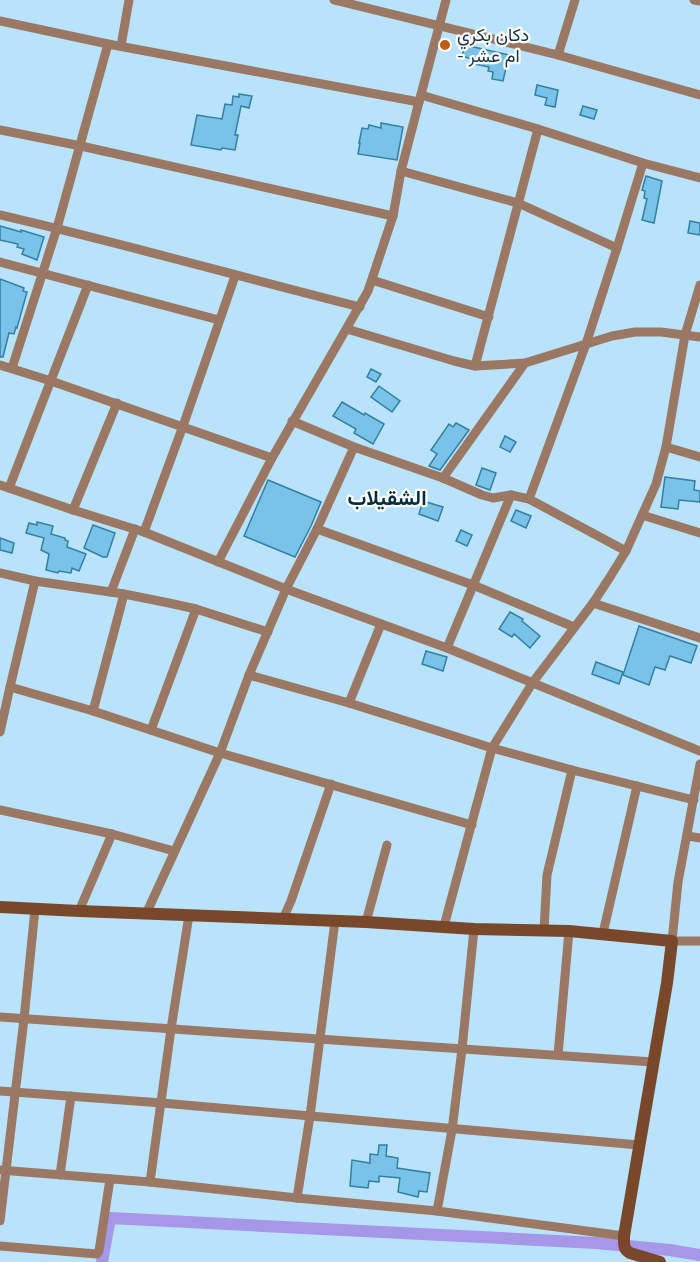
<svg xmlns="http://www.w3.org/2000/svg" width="700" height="1262" viewBox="0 0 700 1262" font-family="Montserrat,Vazirmatn,sans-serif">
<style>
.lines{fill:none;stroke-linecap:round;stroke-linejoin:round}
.canal{stroke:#a697e8;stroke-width:12}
.building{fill:#79c3e8;stroke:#337fa2;stroke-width:1.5}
.street{stroke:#9b7864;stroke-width:9}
.secondary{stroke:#79482a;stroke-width:12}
.poi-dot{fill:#bc5e12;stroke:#fdfdfd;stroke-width:2}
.labels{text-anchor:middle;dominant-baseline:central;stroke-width:4.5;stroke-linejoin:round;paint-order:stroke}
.poi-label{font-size:18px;fill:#153443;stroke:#fdfdfd;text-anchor:start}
.quarter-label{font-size:21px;font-weight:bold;fill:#032d3f;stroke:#fdfdfd}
</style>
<rect width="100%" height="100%" fill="#b9e3fb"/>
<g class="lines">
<path class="canal" d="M102,1262L110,1218L596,1243L670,1250L700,1255"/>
</g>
<g class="building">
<path d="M465,45L509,55L503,81L492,79L493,72L488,71L489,67L474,64L475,60L462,56Z"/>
<path d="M537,85L558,90L555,107L545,105L547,98L535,95Z"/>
<path d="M239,94L252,96L249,108L241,106L235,135H238L235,150L222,148L221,150L191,145L197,115L222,119L225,104L232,105L233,96L239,97Z"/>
<path d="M583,106L597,110L594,119L580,115Z"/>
<path d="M381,123L403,127L397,160L358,154L360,143H359L362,128L368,129L369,125L381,128Z"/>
<path d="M646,176L662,181L654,223L642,220L647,199L644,198L645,191L642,190Z"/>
<path d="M690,221L700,223V235L688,233Z"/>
<path d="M0,226L21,232V230L44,237L37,260L22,254L24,249L17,247L18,244L0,240Z"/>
<path d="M0,279L24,288L23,291L27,292L17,328L16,327L14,334L9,333L3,357H0Z"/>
<path d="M371,369L381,374L376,382L367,377Z"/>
<path d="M379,386L400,401L392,412L371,397Z"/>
<path d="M342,402L364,415L365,413L384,424L373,444L354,433L356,429L333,416Z"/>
<path d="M456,423L469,430L440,470L429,466L437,454L431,450L449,424L453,427Z"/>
<path d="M505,436L516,442L510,452L500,447Z"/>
<path d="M482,468L496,473L490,490L476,485Z"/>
<path d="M665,477L695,481L694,490L700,491V502L679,500L678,509L661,507Z"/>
<path d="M268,480L321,502L311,526L295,557L244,536Z"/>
<path d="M423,501L443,507L438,521L419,514Z"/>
<path d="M516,510L531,516L526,528L511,521Z"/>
<path d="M37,522L53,526L51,534L65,538V540L68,541L67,547L86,554L79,571L72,568L71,573L59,571L58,573L46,570L49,554L41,550L44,538L26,533L29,523L37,525Z"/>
<path d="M93,525L115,533L107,557H103L84,548Z"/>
<path d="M461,530L472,535L467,546L456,541Z"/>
<path d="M0,538L14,543L12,553L0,550Z"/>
<path d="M510,612L523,619L522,621L540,636L530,648L514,634L512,637L499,629Z"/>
<path d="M639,626L697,646L691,663L670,656L665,670L655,667L649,685L623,675Z"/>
<path d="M426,651L447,657L443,671L422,664Z"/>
<path d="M596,662L623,672L619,684L592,674Z"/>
<path d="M379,1145H387L386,1156L398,1158L397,1168L430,1173L427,1192L419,1191L418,1197L398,1192L400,1178L379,1176V1182L369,1181L368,1188L350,1186L352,1160L370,1163V1154L378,1155Z"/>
</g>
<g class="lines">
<g class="street">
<path d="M334,0L558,55L700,95"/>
<path d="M694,0L700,1"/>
<path d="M0,21L108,44L419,102L446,0"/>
<path d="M121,46L129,0"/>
<path d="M558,55L575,0"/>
<path d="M421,95L538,129L643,163L700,178"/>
<path d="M0,130L81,146L393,216"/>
<path d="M401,171L518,203L617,248"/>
<path d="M0,215C121,243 240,277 360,307"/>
<path d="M0,262L219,320"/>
<path d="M372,280L489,317"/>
<path d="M347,329L454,361L475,366L525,363L612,336L635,332H661L700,337"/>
<path d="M0,365L51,381L272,458"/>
<path d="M475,366L538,129"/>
<path d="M12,368L57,228L108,44"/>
<path d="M292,421L354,447L443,478L482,495L493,498L511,495L529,499L626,551"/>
<path d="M666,447L700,457"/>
<path d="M443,478L525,363"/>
<path d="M0,485L73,510L144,532L286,589L447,648L700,751"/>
<path d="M9,488L88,285"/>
<path d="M529,499L586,344L617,248L643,163"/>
<path d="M73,510L117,403"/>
<path d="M642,515L700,533"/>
<path d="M317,529L473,585L574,627"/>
<path d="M144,532L183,426L235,276"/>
<path d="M218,562L272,458L368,291L393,216L401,171L419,102"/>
<path d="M0,573L35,581L124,594L169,603L196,609L268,632"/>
<path d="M111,592L135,529"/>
<path d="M593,603L700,638"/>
<path d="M447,648L511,495"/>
<path d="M249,675L349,703L492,748L572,770L694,800"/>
<path d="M10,687L93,711L220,753L472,825"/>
<path d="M349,703L381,624"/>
<path d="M93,711L124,594"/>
<path d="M151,730L196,609"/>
<path d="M0,732L10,687L35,581"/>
<path d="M700,764L678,882L672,941H700"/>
<path d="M0,810L112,834L174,851"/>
<path d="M688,836L700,838"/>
<path d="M79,911L112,834"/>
<path d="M146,914L220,753L249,675L286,589L317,529L354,447"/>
<path d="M283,919L291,901L331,784"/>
<path d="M366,922L387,845"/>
<path d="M444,926L492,748L533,682L593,603L610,577L626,551L656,484L666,447L685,335L700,285"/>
<path d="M544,930L547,875L572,770"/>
<path d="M603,933L637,786"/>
<path d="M0,1017L653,1062"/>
<path d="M558,1055L569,931"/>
<path d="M0,1091L162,1103L639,1145"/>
<path d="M0,1170L150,1182L297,1198L437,1211L624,1236"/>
<path d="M60,1175L71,1096"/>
<path d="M150,1182L171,1029L189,915"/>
<path d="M297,1198L310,1116L335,921"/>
<path d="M437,1211L452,1130L462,1049L474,929"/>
<path d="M0,1221L24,1019L35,909"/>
<path d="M0,1246L97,1254L99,1251L110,1179"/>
</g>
<path class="secondary" d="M0,907L79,911L366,922L474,929L569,931L672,941L667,983L624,1236C624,1244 623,1249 630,1253L660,1262"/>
</g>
<circle class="poi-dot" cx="445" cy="45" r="6"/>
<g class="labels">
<g class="poi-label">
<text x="457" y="35">دكان بكري<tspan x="457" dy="21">- ام عشر</tspan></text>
</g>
<g class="quarter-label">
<text x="387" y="497">الشقيلاب</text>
</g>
</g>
</svg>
